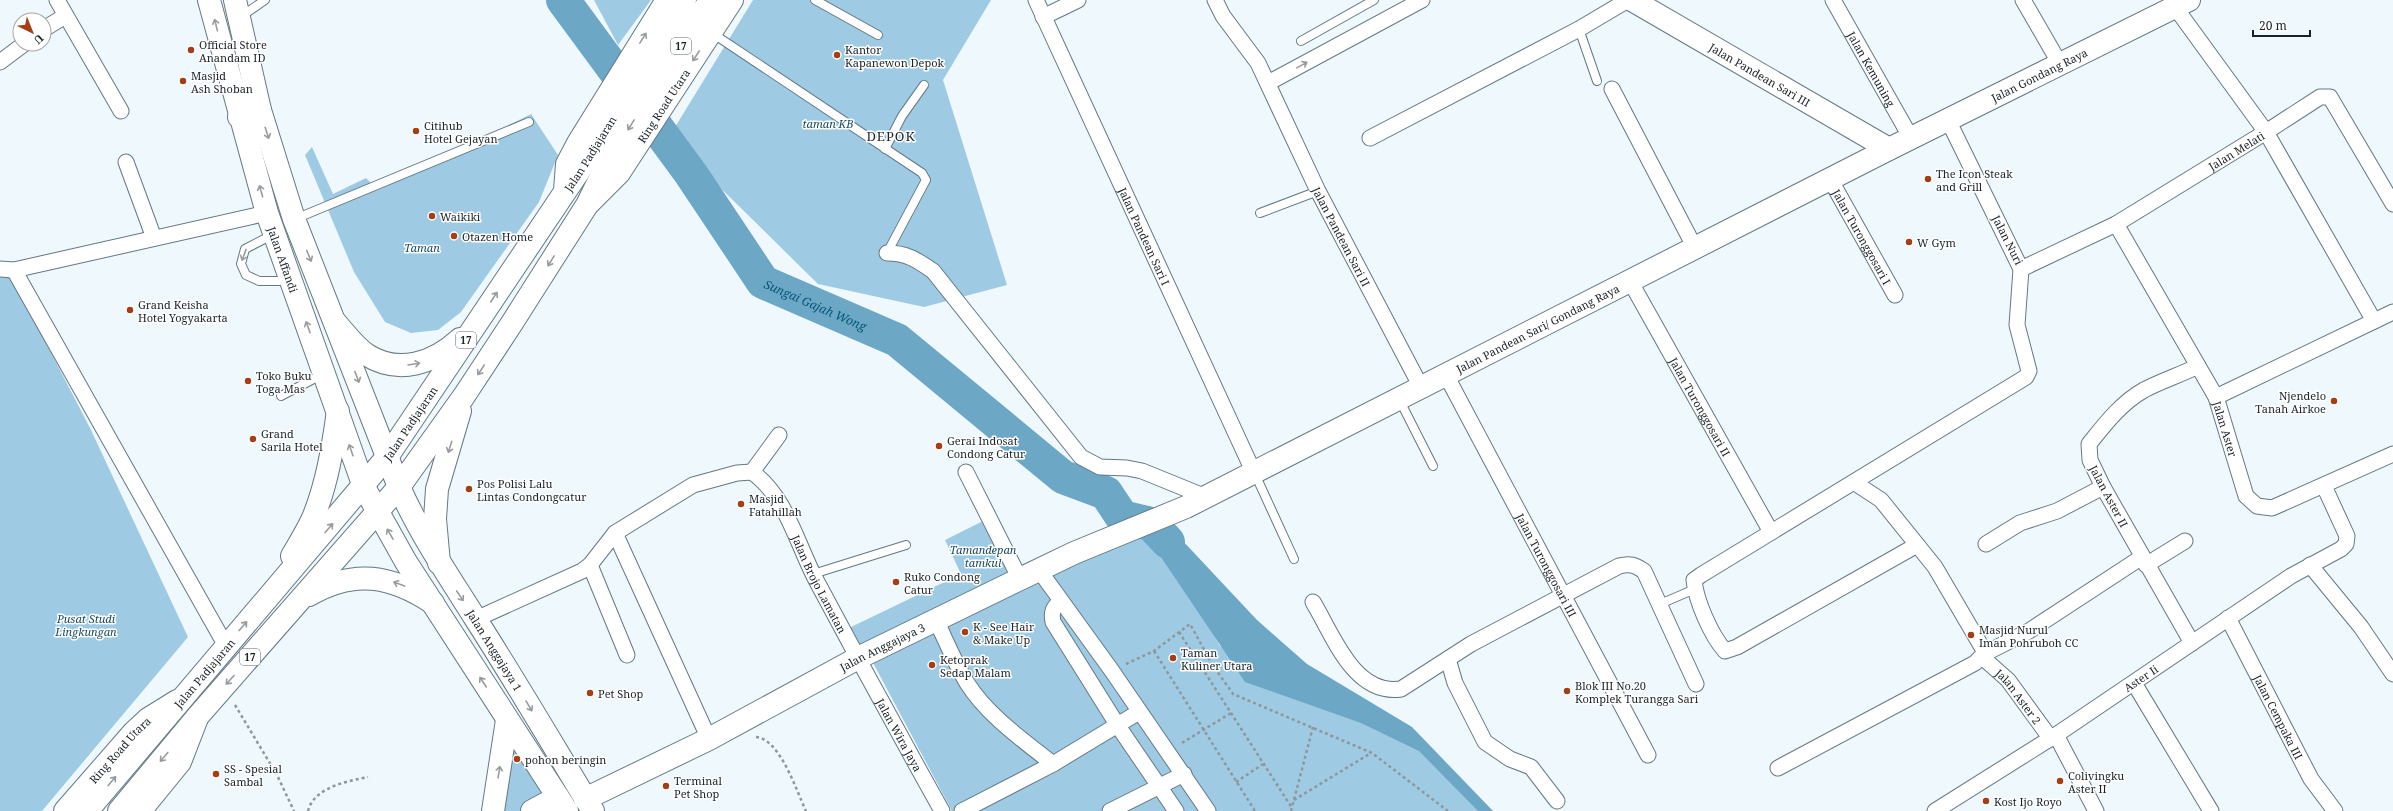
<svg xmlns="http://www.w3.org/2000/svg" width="2393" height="811" viewBox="0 0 2393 811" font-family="'Noto Serif',serif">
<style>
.green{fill:#9ecbe3}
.water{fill:#6ca7c6}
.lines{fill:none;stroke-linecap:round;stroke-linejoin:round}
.river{stroke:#6ca7c6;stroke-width:34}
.lane-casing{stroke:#647984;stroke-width:10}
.street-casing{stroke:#647984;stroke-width:17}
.secondary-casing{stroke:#647984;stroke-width:24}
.primary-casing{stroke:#647984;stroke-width:24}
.highway-casing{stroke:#647984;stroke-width:24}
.path{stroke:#8d979c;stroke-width:2.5;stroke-dasharray:3 3;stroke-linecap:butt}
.lane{stroke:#fff;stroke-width:8}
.street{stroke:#fff;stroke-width:15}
.secondary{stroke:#fff;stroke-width:22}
.primary{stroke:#fff;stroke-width:22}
.highway{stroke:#fff;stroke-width:22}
.oneway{stroke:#989c9e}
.poi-dot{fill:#a43e15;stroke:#fff;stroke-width:1.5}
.labels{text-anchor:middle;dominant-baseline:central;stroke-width:3;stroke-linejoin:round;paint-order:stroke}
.shield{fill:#fff;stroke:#5e6468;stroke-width:1}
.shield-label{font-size:10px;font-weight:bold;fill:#192227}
.poi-label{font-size:11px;fill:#192227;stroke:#fff;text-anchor:start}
.street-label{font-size:11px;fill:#192227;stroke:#fff}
.park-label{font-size:11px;font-style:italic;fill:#16475d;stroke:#fff}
.water-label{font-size:12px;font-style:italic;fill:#075776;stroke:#fff}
.quarter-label{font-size:13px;letter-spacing:1px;fill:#192227;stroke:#fff}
</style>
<rect width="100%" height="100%" fill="#eef8fd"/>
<g class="green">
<path d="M594,0H651L618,45Z"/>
<path d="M753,0H991L943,80L1007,285L924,307L818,284L688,156L672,132Z"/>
<path d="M531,114L558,155L539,202L461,312L438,330L411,333L385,322L354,272L305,155L312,147L333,194L366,178L378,190Z"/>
<path d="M5,264L90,428L188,637L42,811H0V267Z"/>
<path d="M995,515L1023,570L861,651L849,628L961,574L945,540Z"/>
<path d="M1151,524L1220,646L1420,748L1479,811H1210L1044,571Z"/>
<path d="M1037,577L1205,811H952L871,659Z"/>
<path d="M508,721L558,797L532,811H494Z"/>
</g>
<path class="water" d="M1150,506L1257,620L1307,664L1412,727L1493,811H1478L1419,751L1361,723L1245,682L1128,508Z"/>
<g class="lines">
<path class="river" id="s1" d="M563,0L691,174L763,282L897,340L1063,477L1106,493L1122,517L1151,524L1168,542"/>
<g class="lane-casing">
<g id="lane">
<path d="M815,0L878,35"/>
<path d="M239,18L265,0"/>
<path d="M1579,29L1597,81"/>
<path d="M712,33L922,173L926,180L887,253"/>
<path d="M1301,41L1374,0"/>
<path d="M885,149L902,116L924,85"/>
<path d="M1260,213L1318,191"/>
<path d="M295,219L529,122"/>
<path d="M274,234L245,249L241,264L246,275L259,281H289"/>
<path d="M281,396L323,374"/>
<path d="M1399,399L1433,466"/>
<path d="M1255,474L1294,559"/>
<path d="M813,574L906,545"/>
<path d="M1660,604L1695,589"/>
</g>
</g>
<g class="street-casing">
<g id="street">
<path d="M57,0L121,111"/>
<path id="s2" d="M1036,0L1254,473"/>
<path id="s3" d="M1215,0L1223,16L1258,63L1318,191L1421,387"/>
<path id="s4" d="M1833,0L1911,138"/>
<path d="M2023,0L2060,64"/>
<path d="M2175,7L2266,132L2374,321"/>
<path d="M1043,17L1078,0"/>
<path d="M44,29L65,16"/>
<path d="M0,62L24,44"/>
<path d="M1268,83L1422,0"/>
<path d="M1612,89L1695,248"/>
<path d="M1370,138L1579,29L1628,0"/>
<path d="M126,162L154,238"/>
<path id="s5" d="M1830,179L1895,295"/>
<path id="s6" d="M2116,224L2216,397L2246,496L2257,506L2272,508L2393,454"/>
<path d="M887,253C907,253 917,260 933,271L1081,457L1100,467L1127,468L1142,471L1206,497"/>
<path d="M0,269L14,270L267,213"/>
<path id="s7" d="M2021,269L2116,224L2266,132L2320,97H2330L2393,204"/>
<path d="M14,270L226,646"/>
<path id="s8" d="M1630,281L1771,532"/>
<path id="s9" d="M1446,375L1648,755"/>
<path d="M2216,397L2393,312"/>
<path id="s10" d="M752,472C786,496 797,544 816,580C857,657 899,734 942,811"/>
<path d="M752,472L779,435"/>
<path d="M966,472L1020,579"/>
<path d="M615,533L709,739"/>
<path d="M1986,544L2020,523L2057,511L2103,487"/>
<path d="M1917,545L1737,647L1725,651C1711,635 1696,601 1694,580L1701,575L2026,377L2029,371L2017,325L2021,269L1948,120"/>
<path d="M590,565L627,655"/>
<path d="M2146,565L2185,541"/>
<path d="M2310,565L2361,627L2393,674"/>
<path d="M1039,570L1112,671L1208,811"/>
<path d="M1061,601C1053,607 1051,612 1053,622L1118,726L1176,811"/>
<path d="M1313,602C1333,635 1354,696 1401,689L1471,644L1619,566C1630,563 1635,565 1644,571L1696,684"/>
<path id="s11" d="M2228,618L2311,779L2335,811"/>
<path d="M476,619L582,571L590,565L615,533L693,485L737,473L752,472"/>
<path d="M936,620C946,641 955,663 967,683C988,716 1023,740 1053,764"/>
<path d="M2192,643L2103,487L2090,460L2089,444C2105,424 2121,403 2144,390C2161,381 2180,375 2198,366"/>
<path d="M1984,654L2029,631L2142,557"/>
<path id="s12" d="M1982,657L2008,680L2051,739"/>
<path d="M1448,659L1455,683L1485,742L1510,759L1531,767L1557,801"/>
<path d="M2134,683L2211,811"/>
<path d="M2056,735L2096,811"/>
<path d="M1778,768L1975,663L1984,654L1983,649L1935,567L1881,500L1855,483"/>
<path d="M962,811L1053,764L1139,712"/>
<path d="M1110,811L1184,774"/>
<path id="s13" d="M1935,811L2056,735L2291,576L2341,549L2346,544L2347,536L2324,486"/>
</g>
</g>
<g class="secondary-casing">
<g id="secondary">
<path id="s14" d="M209,0L267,213L364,487L406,562L567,811"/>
<path id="s15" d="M235,0L260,110L294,219L399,487C420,534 448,575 475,618C516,682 554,747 593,811"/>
<path id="s16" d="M1632,0L1889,149"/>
<path d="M565,190L567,164L578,143L667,0"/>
<path id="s17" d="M589,203L619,173L732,0"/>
<path id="s18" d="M585,799L709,739L858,658L1020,579L1074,553L1186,507L1889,149L2189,0"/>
<path id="s19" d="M65,811L134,732L148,719L177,701"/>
<path d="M140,811L180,762L197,718"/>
<path d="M493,811L507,720"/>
<path d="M532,811L558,797"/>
</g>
</g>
<g class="primary-casing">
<path id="primary" d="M239,117L260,110"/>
</g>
<g class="highway-casing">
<g id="highway">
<path d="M335,322C345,333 355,347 367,355C399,375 434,363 460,339"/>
<path d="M292,556C299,544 307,531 313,518C327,484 333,447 338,411"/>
<path d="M439,563L435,519L437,489L460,411"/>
<path d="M309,595C354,569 391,575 433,603"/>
<path id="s20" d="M87,811L387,457L579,171L685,0"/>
<path d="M119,811L198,716L399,487L464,396L512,323L587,205L607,164L710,0"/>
</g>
</g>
<g class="path">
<path d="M1179,632L1292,808"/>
<path d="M1154,651L1255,811"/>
<path d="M1126,664L1154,651L1190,624L1212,664L1233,694L1372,753L1448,811"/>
<path d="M235,705L277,775L294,811"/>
<path d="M756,737C780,739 796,790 806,811"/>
<path d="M1182,743L1231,713"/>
<path d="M1236,782L1263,764"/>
<path d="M1294,800L1371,753"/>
<path d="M308,811C314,787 348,781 368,777"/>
<path d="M1291,811L1313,727"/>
</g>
<use href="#lane" class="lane"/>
<use href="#street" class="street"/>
<use href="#secondary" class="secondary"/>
<use href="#primary" class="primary"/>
<use href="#highway" class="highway"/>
</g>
<defs><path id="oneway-shaft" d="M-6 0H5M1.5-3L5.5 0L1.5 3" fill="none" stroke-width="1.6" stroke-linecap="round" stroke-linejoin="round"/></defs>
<g class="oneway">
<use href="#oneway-shaft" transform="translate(216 25) rotate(-104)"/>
<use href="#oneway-shaft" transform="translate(643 38) rotate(-58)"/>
<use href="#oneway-shaft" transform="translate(696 56) rotate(123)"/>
<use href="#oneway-shaft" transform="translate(1302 65) rotate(-29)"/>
<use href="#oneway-shaft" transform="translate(631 125) rotate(122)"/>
<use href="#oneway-shaft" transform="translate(267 133) rotate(72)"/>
<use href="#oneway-shaft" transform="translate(261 191) rotate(-106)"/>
<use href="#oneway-shaft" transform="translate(244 255) rotate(110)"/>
<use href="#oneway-shaft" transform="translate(309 256) rotate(68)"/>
<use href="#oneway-shaft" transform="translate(551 261) rotate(122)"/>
<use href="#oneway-shaft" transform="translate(494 297) rotate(-57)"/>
<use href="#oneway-shaft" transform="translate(308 327) rotate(-110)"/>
<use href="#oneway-shaft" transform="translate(414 364) rotate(-9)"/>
<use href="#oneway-shaft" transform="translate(481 370) rotate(123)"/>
<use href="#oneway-shaft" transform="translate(357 377) rotate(69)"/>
<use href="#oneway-shaft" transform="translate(450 447) rotate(107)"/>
<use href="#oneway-shaft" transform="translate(351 450) rotate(-109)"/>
<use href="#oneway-shaft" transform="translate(329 528) rotate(-49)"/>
<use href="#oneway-shaft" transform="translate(390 534) rotate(-120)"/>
<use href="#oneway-shaft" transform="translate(399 584) rotate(-160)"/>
<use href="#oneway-shaft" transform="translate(460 596) rotate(56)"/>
<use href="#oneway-shaft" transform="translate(243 626) rotate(-49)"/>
<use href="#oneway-shaft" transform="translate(230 680) rotate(132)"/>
<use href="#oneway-shaft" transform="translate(483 682) rotate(-123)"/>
<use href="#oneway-shaft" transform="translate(529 706) rotate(59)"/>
<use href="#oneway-shaft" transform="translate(164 757) rotate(130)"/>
<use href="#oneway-shaft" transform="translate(499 772) rotate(-81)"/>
<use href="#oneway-shaft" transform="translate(112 781) rotate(-50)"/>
</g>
<g class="poi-dot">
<circle cx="191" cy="50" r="4"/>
<circle cx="837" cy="55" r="4"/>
<circle cx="183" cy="81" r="4"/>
<circle cx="416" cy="131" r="4"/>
<circle cx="1928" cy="179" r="4"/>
<circle cx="432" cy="216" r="4"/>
<circle cx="454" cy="236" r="4"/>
<circle cx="1909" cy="242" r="4"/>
<circle cx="130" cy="310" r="4"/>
<circle cx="248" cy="381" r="4"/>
<circle cx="2334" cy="401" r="4"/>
<circle cx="253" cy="439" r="4"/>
<circle cx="939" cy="446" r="4"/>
<circle cx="469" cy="489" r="4"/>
<circle cx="741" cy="504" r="4"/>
<circle cx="896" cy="582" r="4"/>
<circle cx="965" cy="632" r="4"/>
<circle cx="1971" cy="635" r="4"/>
<circle cx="1173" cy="658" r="4"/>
<circle cx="932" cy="665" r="4"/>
<circle cx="1567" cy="691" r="4"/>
<circle cx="590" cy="693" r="4"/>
<circle cx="517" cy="759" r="4"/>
<circle cx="216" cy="774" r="4"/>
<circle cx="2060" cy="781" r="4"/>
<circle cx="666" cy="786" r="4"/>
<circle cx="1986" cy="801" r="4"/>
</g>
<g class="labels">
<g class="shield">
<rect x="671" y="38" width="20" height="16" rx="3"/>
<rect x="456" y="332" width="20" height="16" rx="3"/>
<rect x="240" y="649" width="20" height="16" rx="3"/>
</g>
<g class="shield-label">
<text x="681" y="46">17</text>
<text x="466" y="340">17</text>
<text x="250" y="657">17</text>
</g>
<g class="poi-label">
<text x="199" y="44">Official Store<tspan x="199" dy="13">Anandam ID</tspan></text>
<text x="845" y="49">Kantor<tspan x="845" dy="13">Kapanewon Depok</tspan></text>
<text x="191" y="75">Masjid<tspan x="191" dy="13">Ash Shoban</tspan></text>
<text x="424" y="125">Citihub<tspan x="424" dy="13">Hotel Gejayan</tspan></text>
<text x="1936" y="173">The Icon Steak<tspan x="1936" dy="13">and Grill</tspan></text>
<text x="440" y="216">Waikiki</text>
<text x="462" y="236">Otazen Home</text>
<text x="1917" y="242">W Gym</text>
<text x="138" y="304">Grand Keisha<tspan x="138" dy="13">Hotel Yogyakarta</tspan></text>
<text x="256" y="375">Toko Buku<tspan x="256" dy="13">Toga Mas</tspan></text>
<text x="2326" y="395" text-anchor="end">Njendelo<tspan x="2326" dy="13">Tanah Airkoe</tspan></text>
<text x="261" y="433">Grand<tspan x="261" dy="13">Sarila Hotel</tspan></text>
<text x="947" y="440">Gerai Indosat<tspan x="947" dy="13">Condong Catur</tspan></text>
<text x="477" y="483">Pos Polisi Lalu<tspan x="477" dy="13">Lintas Condongcatur</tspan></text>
<text x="749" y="498">Masjid<tspan x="749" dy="13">Fatahillah</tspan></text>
<text x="904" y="576">Ruko Condong<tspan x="904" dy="13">Catur</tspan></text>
<text x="973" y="626">K - See Hair<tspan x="973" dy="13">&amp; Make Up</tspan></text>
<text x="1979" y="629">Masjid Nurul<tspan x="1979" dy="13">Iman Pohruboh CC</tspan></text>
<text x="1181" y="652">Taman<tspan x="1181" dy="13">Kuliner Utara</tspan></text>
<text x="940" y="659">Ketoprak<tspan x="940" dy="13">Sedap Malam</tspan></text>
<text x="1575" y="685">Blok III No.20<tspan x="1575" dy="13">Komplek Turangga Sari</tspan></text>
<text x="598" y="693">Pet Shop</text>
<text x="525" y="759">pohon beringin</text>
<text x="224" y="768">SS - Spesial<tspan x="224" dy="13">Sambal</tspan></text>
<text x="2068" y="775">Colivingku<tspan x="2068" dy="13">Aster II</tspan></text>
<text x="674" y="780">Terminal<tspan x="674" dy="13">Pet Shop</tspan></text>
<text x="1994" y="801">Kost Ijo Royo</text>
</g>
<g class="street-label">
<text stroke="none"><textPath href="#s4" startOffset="79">Jalan Kemuning</textPath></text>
<text stroke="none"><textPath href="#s16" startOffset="148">Jalan Pandean Sari III</textPath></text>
<text stroke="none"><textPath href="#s18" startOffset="1625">Jalan Gondang Raya</textPath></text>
<text stroke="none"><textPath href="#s17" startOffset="123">Ring Road Utara</textPath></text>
<text stroke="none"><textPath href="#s7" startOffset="246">Jalan Melati</textPath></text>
<text stroke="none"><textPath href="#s20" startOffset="829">Jalan Padjajaran</textPath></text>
<text stroke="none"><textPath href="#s2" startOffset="260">Jalan Pandean Sari I</textPath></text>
<text stroke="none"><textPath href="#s3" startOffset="269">Jalan Pandean Sari II</textPath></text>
<text stroke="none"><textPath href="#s5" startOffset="66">Jalan Turonggosari I</textPath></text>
<text transform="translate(2008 240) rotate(63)">Jalan Nuri</text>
<text stroke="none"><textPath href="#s14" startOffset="270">Jalan Affandi</textPath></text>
<text stroke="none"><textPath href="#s18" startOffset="1063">Jalan Pandean Sari/ Gondang Raya</textPath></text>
<text stroke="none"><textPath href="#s8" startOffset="144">Jalan Turonggosari II</textPath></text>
<text stroke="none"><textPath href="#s20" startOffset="505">Jalan Padjajaran</textPath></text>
<text stroke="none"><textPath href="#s6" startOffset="233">Jalan Aster</textPath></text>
<text transform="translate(2109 496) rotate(62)">Jalan Aster II</text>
<text stroke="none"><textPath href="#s9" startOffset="215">Jalan Turonggosari III</textPath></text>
<text stroke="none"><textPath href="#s10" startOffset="132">Jalan Brojo Lamatan</textPath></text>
<text stroke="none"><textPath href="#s18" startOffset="334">Jalan Anggajaya 3</textPath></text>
<text stroke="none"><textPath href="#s15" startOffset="704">Jalan Anggajaya 1</textPath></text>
<text stroke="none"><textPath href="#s20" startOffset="181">Jalan Padjajaran</textPath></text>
<text stroke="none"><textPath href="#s13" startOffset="245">Aster Ii</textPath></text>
<text stroke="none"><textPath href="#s12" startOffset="54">Jalan Aster 2</textPath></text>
<text stroke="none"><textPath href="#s11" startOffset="111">Jalan Cempaka III</textPath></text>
<text stroke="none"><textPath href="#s10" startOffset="303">Jalan Wira Jaya</textPath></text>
<text stroke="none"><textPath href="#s19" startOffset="82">Ring Road Utara</textPath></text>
</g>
<g class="park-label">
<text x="828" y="123">taman KB</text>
<text x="422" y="247">Taman</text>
<text x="983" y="549">Tamandepan<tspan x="983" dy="13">tamkul</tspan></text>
<text x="86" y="618">Pusat Studi<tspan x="86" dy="13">Lingkungan</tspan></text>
</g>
<g class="water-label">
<text stroke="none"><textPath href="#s1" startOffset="403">Sungai Gajah Wong</textPath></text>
</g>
<g class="quarter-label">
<text x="891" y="136">DEPOK</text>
</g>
</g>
<g transform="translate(32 32) rotate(137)"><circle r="19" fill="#ffffff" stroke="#a3a7a9"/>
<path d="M0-3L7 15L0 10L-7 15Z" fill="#a43e15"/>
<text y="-6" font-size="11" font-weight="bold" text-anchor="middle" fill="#192227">U</text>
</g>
<path d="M2253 30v6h57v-6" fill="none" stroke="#192227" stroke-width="2"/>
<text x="2259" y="30" font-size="12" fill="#192227" stroke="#ffffff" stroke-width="3" paint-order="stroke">20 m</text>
</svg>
